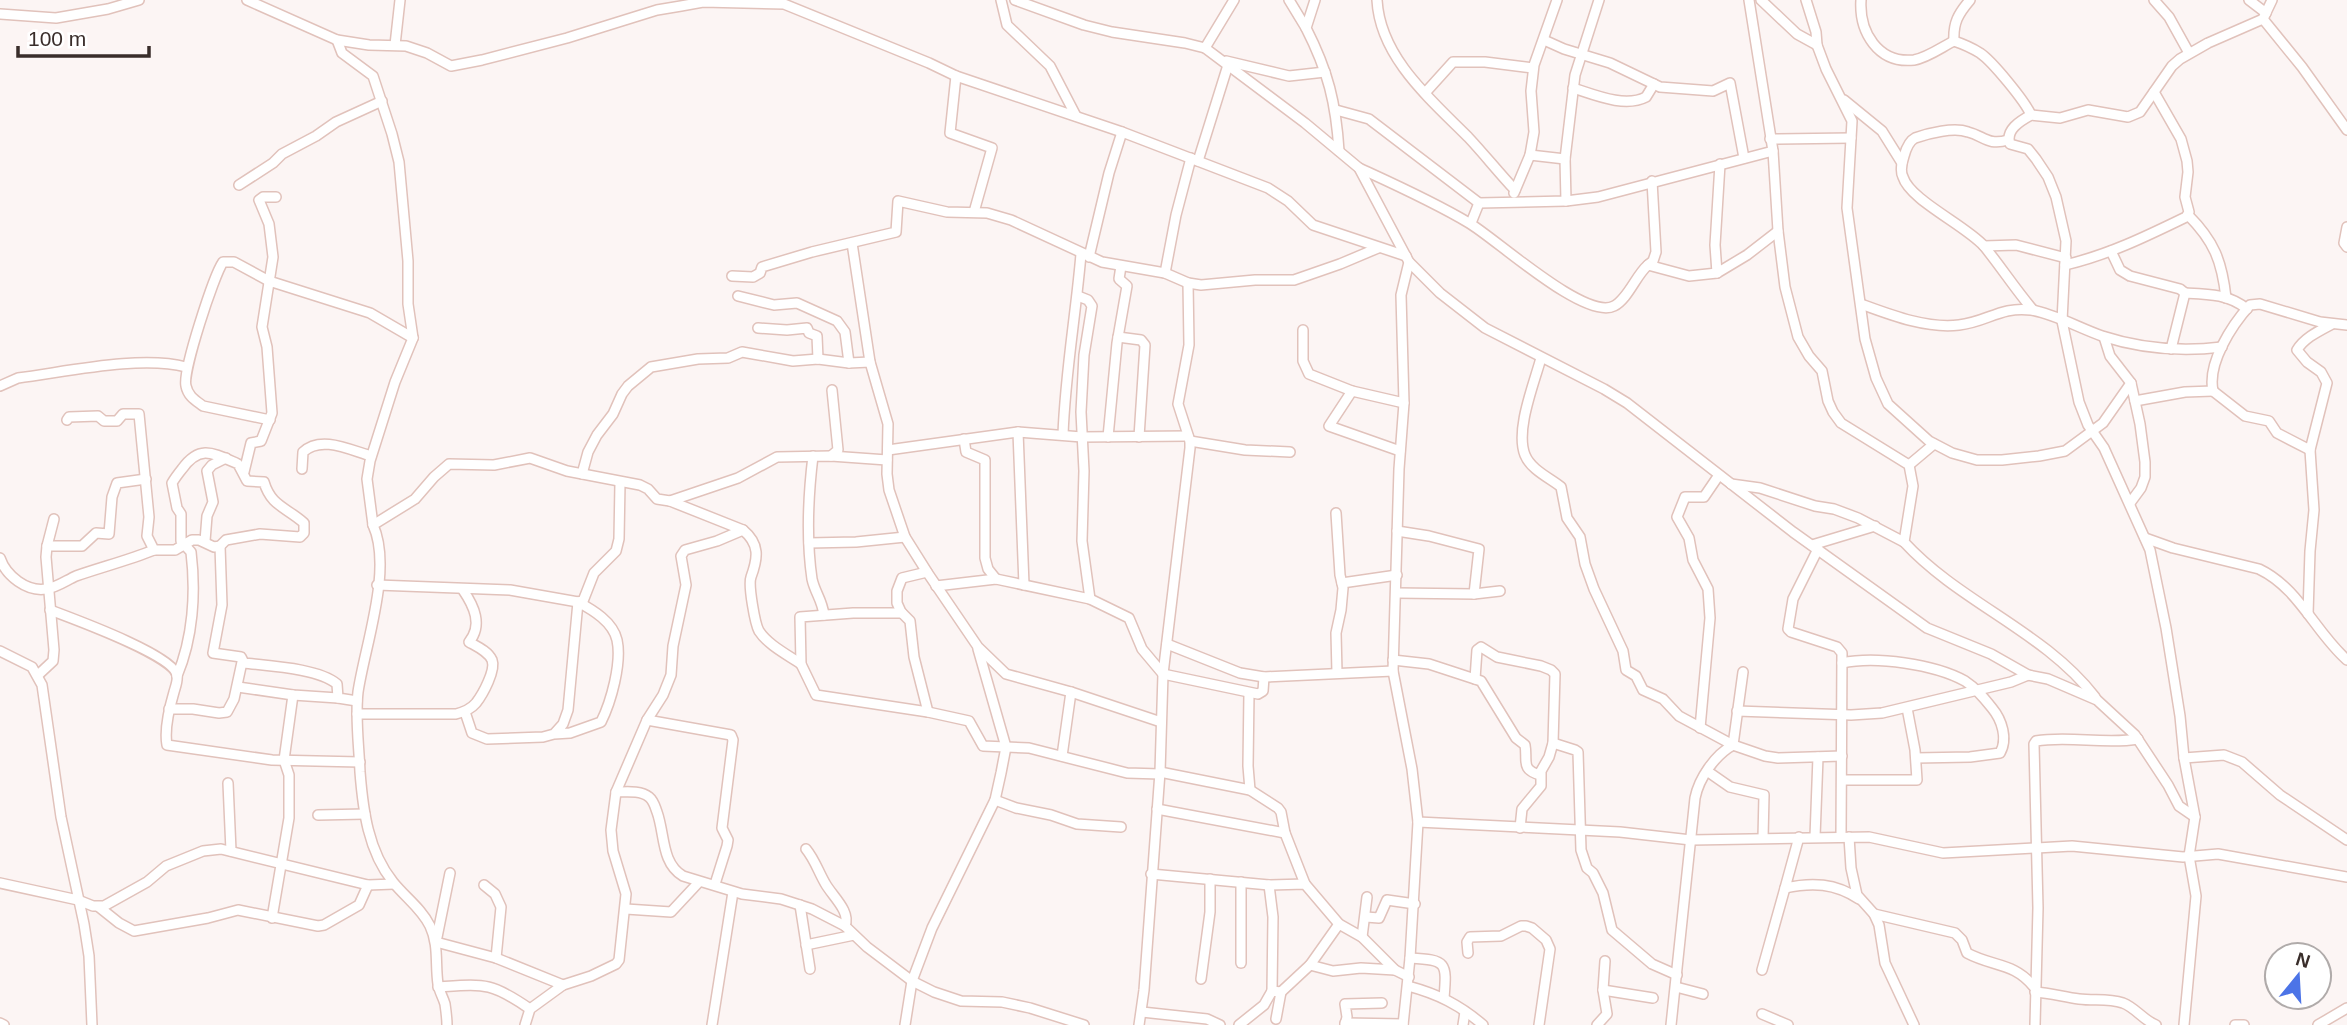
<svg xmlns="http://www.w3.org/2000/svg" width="2347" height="1025" viewBox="0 0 2347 1025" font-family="Helvetica,sans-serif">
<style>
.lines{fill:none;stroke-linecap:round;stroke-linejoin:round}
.street-casing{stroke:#e1c2bb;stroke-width:12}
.street{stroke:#fff;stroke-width:9}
</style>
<rect width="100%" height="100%" fill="#fcf5f4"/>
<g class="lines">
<g class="street-casing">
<g id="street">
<path d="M247,0L337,40L369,45L406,46L427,53L451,66L482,60L567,38L657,10L681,6L703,2L784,4L929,63L956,76L1122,132L1268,188L1288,201L1313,225L1406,256"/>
<path d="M1001,0L1007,25L1050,66L1076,116"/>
<path d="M1015,0L1084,25L1112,32L1185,43L1205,48L1234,0"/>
<path d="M1289,0L1306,28"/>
<path d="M1315,0L1306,28C1328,71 1336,103 1339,151"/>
<path d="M1377,0C1380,57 1430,99 1468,137C1484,154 1499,173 1515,190"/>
<path d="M1749,0L1773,151L1778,231L1785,287L1798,337L1809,356L1822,371L1828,401L1833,412L1841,423L1909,465L1913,486L1904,542C1960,603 2044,631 2095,697"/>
<path d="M1761,0L1797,34L1817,45"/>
<path d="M1806,0L1816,32L1817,45L1826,69L1852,121L1847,208L1865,339L1876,378L1888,404L1929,441L1952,453L1977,460H2002L2039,456L2065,451L2103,423L2131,383"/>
<path d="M1861,0C1859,32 1878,64 1914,60C1927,58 1942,47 1954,41C1963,44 1972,48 1980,53C1992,61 2025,101 2031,115C2020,121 2005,130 2010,144L2028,149L2036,159L2048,177L2056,197L2066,241L2062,321L2079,402L2088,425L2104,448L2150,550L2166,628L2180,716L2184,758L2195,817L2189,856L2196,896L2184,1025"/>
<path d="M2154,0L2169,17L2189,53"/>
<path d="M2249,0L2266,13"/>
<path d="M0,14L56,18L108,9L139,0"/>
<path d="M2263,19L2302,67L2347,130"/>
<path d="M337,40L342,53L373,76L392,134L399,162L408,261V304L413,338"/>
<path d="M1544,40L1564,49L1610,63L1660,87L1713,91L1730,83L1744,158"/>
<path d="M1954,41C1953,23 1958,14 1970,0"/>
<path d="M395,45L400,0"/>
<path d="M1205,48L1305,123L1359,168L1409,262L1440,293L1485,328L1604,389L1627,403L1793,532L1927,628L1991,654L2028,675L2048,679L2097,700L2135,735L2168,785L2179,806L2195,817"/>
<path d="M1226,61L1289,76L1325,72"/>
<path d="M956,76L950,133L992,148L974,212"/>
<path d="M1573,88C1595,95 1625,108 1646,97L1654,84"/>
<path d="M1425,93L1453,62H1485L1533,68"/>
<path d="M1844,100L1882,131L1902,163"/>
<path d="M1336,110L1369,119L1479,203L1566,201L1598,197L1773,151"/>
<path d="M2031,115L2060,118L2088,110L2128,117L2140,112L2172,66L2180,59L2208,43L2263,19L2272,0"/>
<path d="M1770,139L1851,138"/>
<path d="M2008,140C1988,146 1984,136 1968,132C1954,127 1929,133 1915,138C1909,141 1906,149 1904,156C1902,162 1900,171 1903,177C1910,200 1965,225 1984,246C2001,267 2016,290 2033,310"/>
<path d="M1530,155L1565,159"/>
<path d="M1198,161L1228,65"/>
<path d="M1359,168C1396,185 1434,202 1469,223C1495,238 1585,321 1614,306C1628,299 1636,275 1648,265L1689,276L1717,273L1715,245L1720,164"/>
<path d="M239,185L273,163L282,154L316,136L336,122L382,101"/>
<path d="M1514,193L1530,155L1534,132L1531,91L1534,65L1557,0"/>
<path d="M1566,201L1565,159L1575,75L1599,0"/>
<path d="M2188,215C2214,241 2222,261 2226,298"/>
<path d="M1471,223L1479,203"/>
<path d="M2347,227L2344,243L2347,247"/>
<path d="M852,243L870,362L888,424L887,474L889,490L905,537L927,572L978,647L1006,674L1071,692L1161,722"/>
<path d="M1984,246L2016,245L2066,258"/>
<path d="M2111,251L2120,270L2130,276L2180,289L2185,293L2171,349"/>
<path d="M1089,257L1109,173L1122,132"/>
<path d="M1648,265L1653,261L1656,252L1652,181"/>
<path d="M2065,265C2108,255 2147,236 2186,217L2189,212L2185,197L2188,172L2187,161L2181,139L2154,92"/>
<path d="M1165,273L1176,215L1191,158"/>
<path d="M1717,273L1747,255L1778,231"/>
<path d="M732,276L753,277L760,273L762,267L812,252L896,232L898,201L947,212L987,213L1011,220L1102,262L1165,273L1188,283L1201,285L1255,280H1294L1340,264L1378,248"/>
<path d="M2185,293C2208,294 2229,294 2247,309"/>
<path d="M738,296L774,305L797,303L837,321L845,332L849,363"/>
<path d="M1078,296L1088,300L1092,306L1084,355L1081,412L1084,471L1082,541L1090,599"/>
<path d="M1861,304C1891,315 1927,329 1959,325C1987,322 2001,306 2031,310C2055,314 2079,328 2102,336C2142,349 2181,352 2222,347"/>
<path d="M758,328L787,330L807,328L809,333L817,336L818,359"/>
<path d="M1303,330V361L1309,374L1352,391L1404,403"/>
<path d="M1118,337L1141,340L1145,345L1139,437"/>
<path d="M2104,337L2110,356L2131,383L2140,424L2145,462V477L2141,488L2130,503"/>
<path d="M1541,358C1534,384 1515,430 1525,455C1531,470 1550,478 1561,487L1567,518L1580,537L1585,564L1594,589L1623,651L1626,670L1636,676L1643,690L1663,699L1679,716L1733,745L1765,756L1778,758L1842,756"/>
<path d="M0,386L18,378C66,372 140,355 186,367"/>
<path d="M1352,391L1329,426L1400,451"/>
<path d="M2213,391L2245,416L2269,421L2277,433L2310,450"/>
<path d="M2135,401L2185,392L2213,391C2207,363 2232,325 2250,305L2260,304L2320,322L2347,325"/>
<path d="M67,420L69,417L98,416L104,421H117L123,414H139L149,517L147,536L154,550H175L192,540H199L214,547L220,546L226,540L260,534L300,537L304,533V523C286,507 271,506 264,482L247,481L238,464C213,453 200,444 182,469C178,474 175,478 172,483L177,508L181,514V541L191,552C196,593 193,638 177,676"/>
<path d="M270,420L203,406C195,400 188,396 186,386C182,372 214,275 223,262H234L269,281L370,313L413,338L395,382L370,461L367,479L373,525"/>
<path d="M1018,432L1024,585"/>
<path d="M1063,435C1065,374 1076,314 1081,254"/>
<path d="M1108,437L1117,343L1127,286L1119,279L1121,266"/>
<path d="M964,439L966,452L985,460V558L988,569L996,579"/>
<path d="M1190,441L1245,450L1290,452"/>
<path d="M888,450L1018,432L1082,437L1188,436"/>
<path d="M813,456C808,497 806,538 812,579C815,593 822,599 824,615"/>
<path d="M831,456L838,450L832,390"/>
<path d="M1909,465L1934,444"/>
<path d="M302,469L303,452C321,435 350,450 371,456"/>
<path d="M244,472L251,443L261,441L272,413L267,347L262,327L273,257L269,224L259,200L263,197H276"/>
<path d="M582,474L588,452L597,435L613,414L622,394L628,386L651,367L698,359L728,358L742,352L793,361L818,359L849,363L870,362"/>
<path d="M1731,484L1760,488L1815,506L1834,509L1858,518L1904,542"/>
<path d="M1336,513L1340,575L1343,588L1341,610L1336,633L1337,673"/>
<path d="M743,530C760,544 758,558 751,577C748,585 755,624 759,631C768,645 788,655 801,664"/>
<path d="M1397,531L1429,536L1479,549L1474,594"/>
<path d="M2145,538L2173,548L2259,569C2299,588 2315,632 2347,660"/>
<path d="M205,541L207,516L213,502L207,471L212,465L226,458"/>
<path d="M809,543L856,542L905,537"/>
<path d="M1812,545L1875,526"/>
<path d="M47,546L54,519"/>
<path d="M220,546L222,605L213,653L241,657L244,663C268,666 318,668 337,684L338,698L357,701"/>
<path d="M1818,549L1793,599L1788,629L1791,632L1837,647L1842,653L1841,837"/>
<path d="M0,558C6,576 27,592 46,589C56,588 67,580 76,576C102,567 129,560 154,550"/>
<path d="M927,572L902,578L897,591V603L901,612L910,621L914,657L928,712"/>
<path d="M1342,583L1397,575"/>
<path d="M377,585L510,590L578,602L583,601L594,573L616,551L619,539L620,483"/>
<path d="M936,586L996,579L1090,599L1129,618L1142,649L1163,674L1258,694L1263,691L1264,677"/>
<path d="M1397,593L1474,594L1500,591"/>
<path d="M50,610C71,618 176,656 177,676C178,681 175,688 174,692C169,709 164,729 167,745L272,760L360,762"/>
<path d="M902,613H853L800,617L801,664L816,695L928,712L969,721L983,746L1029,748L1127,773L1160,774"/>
<path d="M2308,614L2310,551L2314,510L2310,450L2327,383L2321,372L2307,362L2297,350C2304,338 2319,331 2332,324"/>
<path d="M1167,644L1240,673L1264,677L1393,671"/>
<path d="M0,651L32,667L42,685L61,817L84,924L89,956L92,1025"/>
<path d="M1393,660L1429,664L1481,681L1516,738L1525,745C1528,761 1520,769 1540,775"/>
<path d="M1842,663C1876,656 1934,664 1965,681C1976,688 1984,698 1992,708C2002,720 2008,739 2000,753L1970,757L1916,758"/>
<path d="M38,675L53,661L54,650L46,557L47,546H82L96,533L109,534L112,497L117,483L146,479"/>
<path d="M1475,679L1477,650L1481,647L1497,657L1541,666L1551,670L1555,674L1553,743L1549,757L1541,771V786L1522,809L1520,828"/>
<path d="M238,687L293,695L338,698"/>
<path d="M1249,693L1248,766L1250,790"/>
<path d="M169,709H193L219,713L227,712L234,699L242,662"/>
<path d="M1737,711L1851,715L1882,713L2011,682L2028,675"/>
<path d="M465,712L472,733L487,739L543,737L554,734L563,724L568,710L578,602C593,610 613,622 617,640C622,663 611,702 601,722L570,733L554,734"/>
<path d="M357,714H456C464,712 471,709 476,703C483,694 496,670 492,660C488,651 476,646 469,642C483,625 474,606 463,590"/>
<path d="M647,720L731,735L733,740L722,828L728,840L727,846L715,884"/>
<path d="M1700,728L1710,618L1708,589L1693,560L1689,538L1677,517L1685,497H1704L1719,475"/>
<path d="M1553,743L1575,750L1578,752L1581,850L1587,868L1593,873L1603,893L1612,930L1652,964L1677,975"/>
<path d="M1062,756L1071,692"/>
<path d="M2184,758L2224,755L2242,762L2280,795L2347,840"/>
<path d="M1707,771L1730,787L1764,795L1763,838"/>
<path d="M1160,772L1250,790L1278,808L1281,812L1285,833L1305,884"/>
<path d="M1842,780H1917L1915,750L1907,708"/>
<path d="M228,783L231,851"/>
<path d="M616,792C626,792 640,790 649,797C654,801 655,807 657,812C665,834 661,863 683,876L742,894L781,899L812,909L845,926L867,947L912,981L934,992L961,1001L1002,1002L1030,1008L1084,1025"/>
<path d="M995,800L1016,808L1051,815L1077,824L1121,827"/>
<path d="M1157,809L1285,833"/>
<path d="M318,815L365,814"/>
<path d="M1418,822L1620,832L1691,840L1869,837L1943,853L2072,846L2183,857L2218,854L2347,877"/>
<path d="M1799,837L1785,888C1812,882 1835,883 1859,899"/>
<path d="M1815,837L1818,757"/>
<path d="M1849,837L1851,868L1857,895L1874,914L1879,925L1885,963L1914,1025"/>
<path d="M806,849C815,860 818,871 825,883C832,896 851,911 845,926"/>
<path d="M450,873L436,942L496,958L563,985"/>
<path d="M1151,874L1269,885L1305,884L1339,924L1362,937L1395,970L1409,977"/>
<path d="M1241,882V963"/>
<path d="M0,883L78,900L93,906H104L147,882L166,866L203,851L221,849L368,885L394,884"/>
<path d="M484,885L495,894L501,907L496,958"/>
<path d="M1269,885L1273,917L1272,991"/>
<path d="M800,905L810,969"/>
<path d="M99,907L119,923L134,931L208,918L238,910L318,926L324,925L359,905L368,885"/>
<path d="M626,909L671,912L699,882"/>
<path d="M1874,914L1955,933L1962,940L1967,953C1993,967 2014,962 2034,987"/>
<path d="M1366,917L1379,918L1387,900L1415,904"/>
<path d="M272,918L289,818V775L284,760L293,695"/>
<path d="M1362,937L1367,897"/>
<path d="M806,945L854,935"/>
<path d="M1468,953L1467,942L1470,937L1501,936L1521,926H1526L1532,928L1546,940L1550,949L1539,1025"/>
<path d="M1410,958C1447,960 1447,962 1444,998"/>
<path d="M1310,965L1333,971L1361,968L1395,970"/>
<path d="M1762,970L1785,888"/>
<path d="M1201,979L1210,912V879"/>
<path d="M1408,986C1438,994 1460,1005 1483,1025"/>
<path d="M438,987C485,984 491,982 530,1009"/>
<path d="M1676,987L1703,994"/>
<path d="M1603,990L1653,998"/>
<path d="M2035,992C2050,993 2064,997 2079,999C2094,1001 2108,998 2123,1003C2136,1008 2143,1020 2156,1025"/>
<path d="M1142,1012L1207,1019L1220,1025"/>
<path d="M1762,1014L1788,1025"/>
<path d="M1276,1019L1281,992"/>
<path d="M0,1023L4,1025"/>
<path d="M1345,1023L1403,1024"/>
<path d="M447,1025C447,1018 446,1011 445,1004C443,997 439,991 438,984C435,964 439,945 430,926C422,909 405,897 393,882C368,851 363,810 360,772C359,745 355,718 358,692C365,645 393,569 373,525L415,499L434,477L449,464L494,465L530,458L567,471L640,485L648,489L657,499L670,501L738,478L777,457L831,456L887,460"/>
<path d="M525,1025L530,1009L563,985L591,976L616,964L619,960L626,894L613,851L611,830L616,792L647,720L663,695L671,675L673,646L686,585L681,556L685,550L717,541L743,530L670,501"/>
<path d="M712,1025L733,892"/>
<path d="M905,1025L912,981L932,928L995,800L1001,773L1006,747L978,649"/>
<path d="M1139,1025L1144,990L1160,772L1163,674L1190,448V441L1178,404L1189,345L1188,283"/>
<path d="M1239,1025L1264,1005L1272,991L1281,992L1310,965L1339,924"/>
<path d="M1345,1025L1347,1017L1345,1004L1382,1003"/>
<path d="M1403,1025L1410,958L1418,822L1412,769L1393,671L1399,469L1404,403L1401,295L1409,262"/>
<path d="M1463,1025L1465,1012"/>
<path d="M1597,1025L1607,1014L1603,990L1605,961"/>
<path d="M1671,1025L1695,798C1699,778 1715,755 1733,745L1743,672"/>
<path d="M2035,1025L2038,908L2034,744L2036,741C2069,735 2104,745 2138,739"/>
<path d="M2235,1025H2244"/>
<path d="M2318,1025L2347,1008"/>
</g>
</g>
<use href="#street" class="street"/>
</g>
<g transform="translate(2298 976) rotate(18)"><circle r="33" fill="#ffffff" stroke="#b0abaa" stroke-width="2"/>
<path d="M0-5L12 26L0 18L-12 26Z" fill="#4c74e7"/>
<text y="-10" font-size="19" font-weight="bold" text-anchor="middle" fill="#392d2a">N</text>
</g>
<path d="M18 46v10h131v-10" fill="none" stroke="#392d2a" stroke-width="3.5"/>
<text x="28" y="46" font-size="21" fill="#392d2a" stroke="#ffffff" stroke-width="5" paint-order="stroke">100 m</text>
</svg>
